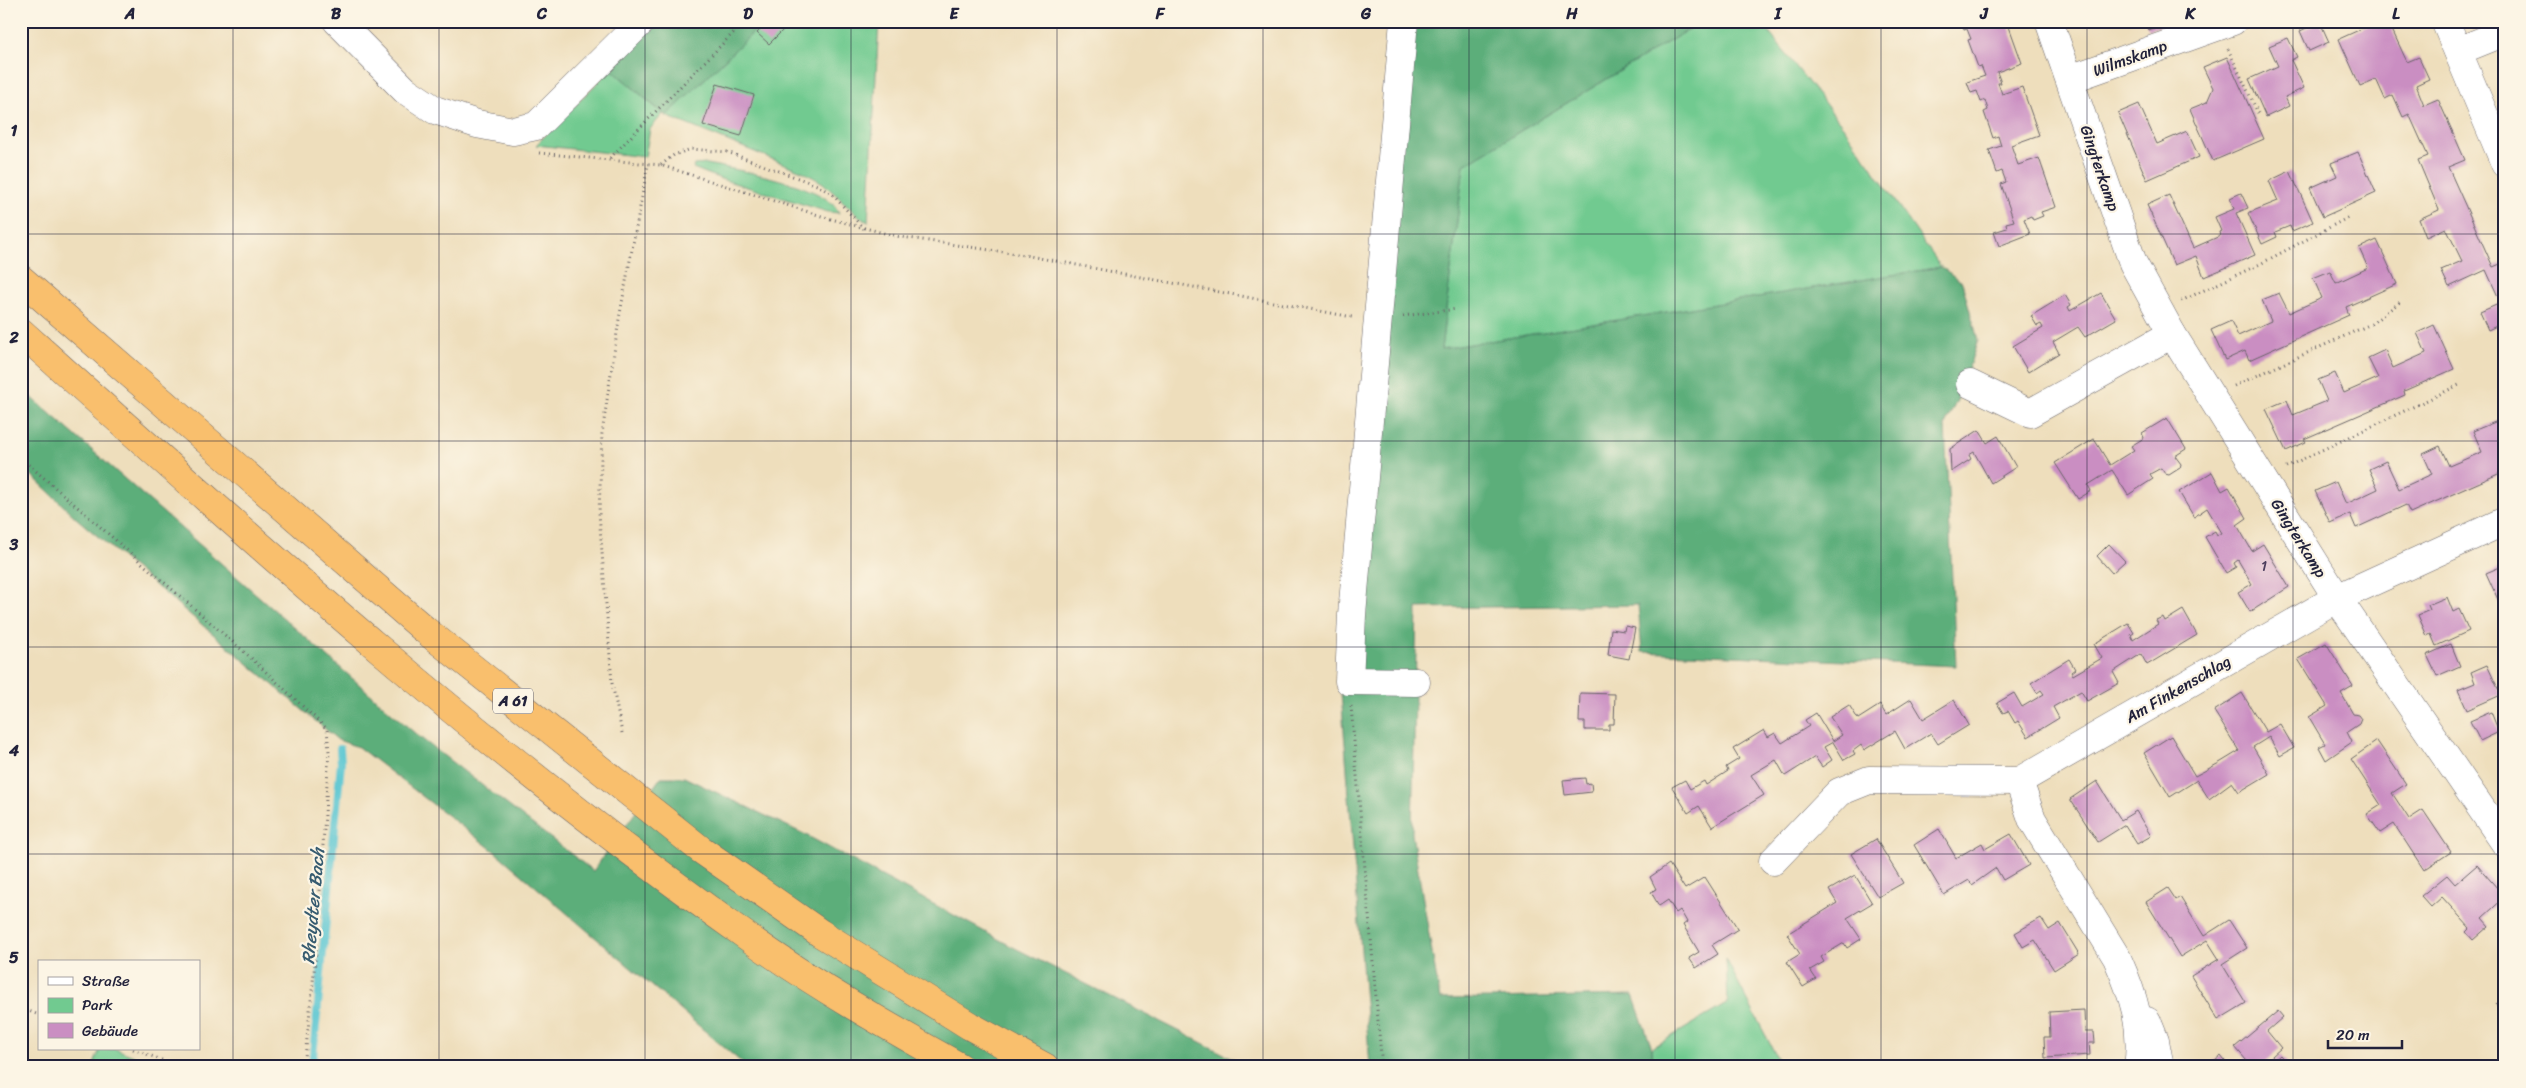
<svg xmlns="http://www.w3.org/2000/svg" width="2526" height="1088" viewBox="0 0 2526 1088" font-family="Sriracha,sans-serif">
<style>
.green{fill:#71ca90;stroke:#4a7666}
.forest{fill:#5cae7a;stroke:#3f685a}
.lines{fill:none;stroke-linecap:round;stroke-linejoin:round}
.stream{stroke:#5ac6d2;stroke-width:8}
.building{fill:#ca8ec2}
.minor-casing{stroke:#696468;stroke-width:29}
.highway-casing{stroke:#696468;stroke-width:29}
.path{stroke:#696468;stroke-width:3;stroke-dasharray:1 4;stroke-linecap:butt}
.minor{stroke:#fff;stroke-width:28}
.highway{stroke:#f9bf6d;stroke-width:28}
.grid{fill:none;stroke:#22223b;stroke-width:1;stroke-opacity:0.55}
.labels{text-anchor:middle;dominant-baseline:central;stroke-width:4.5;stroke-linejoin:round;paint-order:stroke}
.number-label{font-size:14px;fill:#4c3d5d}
.shield{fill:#fcf5e5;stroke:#63616e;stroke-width:1}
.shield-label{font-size:15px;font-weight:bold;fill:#22223b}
.street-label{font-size:16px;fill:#22223b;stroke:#fcf5e5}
.water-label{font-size:18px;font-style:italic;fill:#365b70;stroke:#fcf5e5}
.neatline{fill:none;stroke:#22223b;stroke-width:2}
.grid-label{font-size:16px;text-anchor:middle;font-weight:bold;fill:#22223b}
</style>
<rect width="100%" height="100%" fill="#fcf5e5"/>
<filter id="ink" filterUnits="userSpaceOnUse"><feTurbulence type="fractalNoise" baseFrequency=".02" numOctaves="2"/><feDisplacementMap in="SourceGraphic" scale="10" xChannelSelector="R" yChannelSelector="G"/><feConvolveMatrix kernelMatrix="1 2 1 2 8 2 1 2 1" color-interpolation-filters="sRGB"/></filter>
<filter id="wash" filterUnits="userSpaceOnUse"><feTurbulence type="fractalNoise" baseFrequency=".0096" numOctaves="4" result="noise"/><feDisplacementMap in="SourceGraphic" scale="20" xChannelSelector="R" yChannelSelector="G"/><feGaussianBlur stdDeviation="1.12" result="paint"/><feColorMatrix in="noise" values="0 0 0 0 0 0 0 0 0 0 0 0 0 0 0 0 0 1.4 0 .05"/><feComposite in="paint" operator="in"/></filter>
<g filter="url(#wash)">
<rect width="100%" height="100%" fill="#eedebc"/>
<g class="green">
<path d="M765,21H879L868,222L861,218L823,183L804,172L666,116Z"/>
<path d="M1703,21H1760L1845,129L1941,267L1441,349L1464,165Z"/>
<path d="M611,69L663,114L650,129L645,157L536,145Z"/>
<path d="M707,164C736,170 828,184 839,213L828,212L721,179L693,168L694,165Z"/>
<path d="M1726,959L1782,1067H1653L1652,1048L1728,1003Z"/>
<path d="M100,1049H116L161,1067H93Z"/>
</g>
<g class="forest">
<path d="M659,21H765L666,116L611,69Z"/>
<path d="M1404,21H1703L1464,165L1441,349L1941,267L1962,282L1978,340L1960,394L1945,425L1956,666L1642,652L1638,605L1417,608L1412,834L1440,999L1633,995L1652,1048L1653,1067H1370L1341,693L1378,320Z"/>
<path d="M21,388L417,735L593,871L661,777H684L804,834L1011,946L1250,1067H747L494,851L358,747L338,740L76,518L21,465Z"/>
</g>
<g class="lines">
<path class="stream" d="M312,1067L341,763L340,749"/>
</g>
<g id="blocks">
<g class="building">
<path d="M769,21H786L789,24L769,44L757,33Z"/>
<path d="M1961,21H2007L2022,63L1997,72L2001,83H1998L2002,94L2022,87L2039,135L2011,145L2018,165L2039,158L2056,207L2041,212L2043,216L2033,220L2031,216L2024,219L2030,234L1999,246L1994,232L2007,228L2006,223L2014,221L2001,184L2006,182L2002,171L1997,173L1989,150L2001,146L1998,136L1993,138L1984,112L1988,110L1985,100L1981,102L1977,91L1971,93L1967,82L1985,76L1981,66L1978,67L1968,40L1971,39L1967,29L1964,30Z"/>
<path d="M2145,21H2168L2169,23L2149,30Z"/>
<path d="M2379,21H2388L2407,62L2419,57L2429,79L2416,85L2424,105L2438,99L2465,160L2448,167L2493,267L2505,262V322L2488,330L2480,312L2501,303L2486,270L2449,287L2441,270L2462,261L2446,228L2426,237L2419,219L2439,210L2418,160L2428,156L2409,114L2403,117L2393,95L2385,99L2376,79L2360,86L2339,39Z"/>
<path d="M2320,22L2329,42L2309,51L2300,31Z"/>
<path d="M2288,38L2297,57L2291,60L2304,88L2285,97L2289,106L2266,117L2249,79L2278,66L2269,46Z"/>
<path d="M2227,57L2264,139L2213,161L2190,109L2207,102L2213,88L2203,67Z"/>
<path d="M717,84L754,95L741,136L703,125Z"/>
<path d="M2139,104L2157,144L2187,131L2199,157L2147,180L2118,113Z"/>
<path d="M2358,152L2376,193L2323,217L2310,188L2337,176L2331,163Z"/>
<path d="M2290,171L2313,222L2292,231L2290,226L2275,232L2277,237L2262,244L2248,213L2278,201L2269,181Z"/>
<path d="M2241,193L2248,208L2236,213L2255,255L2204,277L2196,256L2174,265L2147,205L2169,195L2193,248L2220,236L2219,232L2221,231L2215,217L2234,209L2230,198Z"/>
<path d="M2377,240L2397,284L2346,307L2349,315L2249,360L2245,351L2225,360L2211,330L2231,321L2238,336L2271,321L2262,300L2279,293L2289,313L2322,298L2313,278L2330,271L2336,283L2368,268L2359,248Z"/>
<path d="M2101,293L2116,319L2085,337L2078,327L2053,342L2059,353L2028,372L2013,346L2043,328L2041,324L2037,326L2031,316L2065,295L2071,305L2068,307L2070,311Z"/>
<path d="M2434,325L2454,369L2404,391L2405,395L2304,439L2306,442L2286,451L2266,409L2287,400L2293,415L2327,401L2318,380L2335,373L2344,393L2378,378L2368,358L2385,350L2393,368L2426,353L2417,333Z"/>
<path d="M2167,418L2186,449L2175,456L2181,464L2180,468L2169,475L2165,474L2161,468L2150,474L2153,479L2128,495L2112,470L2088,485L2091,491L2078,499L2055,463L2094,439L2110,465L2134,450L2131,446L2144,438L2142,433Z"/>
<path d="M2500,420L2505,429V471L2410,513L2406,505L2356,528L2350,514L2330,523L2315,491L2336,482L2346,504L2378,489L2369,469L2386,461L2399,489L2432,474L2423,454L2440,446L2449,466L2482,452L2473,431Z"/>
<path d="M1979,430L1987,443L1998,436L2016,467L1991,483L1974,452L1969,455L1971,459L1951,472L1950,449Z"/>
<path d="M2212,472L2222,491L2229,487L2247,518L2237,525L2252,551L2263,544L2289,587L2250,612L2238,592L2252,584L2238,560L2234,563L2236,567L2226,573L2205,537L2215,531L2217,535L2222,533L2207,508L2194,517L2179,492Z"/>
<path d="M2109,544L2125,561L2112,573L2097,556Z"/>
<path d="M2505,565V615L2486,573Z"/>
<path d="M2447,597L2453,612L2459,609L2469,631L2436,646L2431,634L2427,636L2418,615L2430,610L2428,605Z"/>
<path d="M2183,610L2197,635L2147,665L2141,654L2113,672L2119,683L2087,701L2081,691L2053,707L2059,718L2028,737L2018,721L2015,723L2008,711L2003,713L1997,703L2014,693L2022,707L2044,694L2041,690L2037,693L2031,683L2048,672L2069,659L2075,669L2071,672L2073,675L2102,658L2094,644L2128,623L2134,633L2131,635L2133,640L2158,624L2156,620L2163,617L2165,621Z"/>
<path d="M1625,626L1635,628L1629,659L1608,655L1611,629L1624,631Z"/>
<path d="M2326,643L2353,686L2341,693L2353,714L2358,715L2361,719L2359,724L2347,732L2352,742L2326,760L2319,747L2325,744L2309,717L2327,706L2298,659Z"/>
<path d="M2451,644L2460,666L2437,676L2427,655Z"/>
<path d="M2487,665L2501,695L2467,710L2458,690L2475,683L2471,672Z"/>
<path d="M1580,693L1615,694L1614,724H1609V730H1585V722H1579Z"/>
<path d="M2242,693L2266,732L2280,724L2294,748L2280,756L2269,737L2253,747L2269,774L2239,792L2232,782L2209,799L2197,780L2170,797L2144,753L2171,736L2195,776L2221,762L2239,751L2214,711Z"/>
<path d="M1911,699L1923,719L1954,700L1969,725L1938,744L1931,733L1905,749L1895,731L1864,750L1861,745L1853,751L1855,754L1844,760L1833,742L1824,747L1832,760L1822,767L1815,757L1785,776L1776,760L1751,775L1764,795L1712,827L1699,806L1688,813L1672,787L1685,780L1690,789L1704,781L1706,785L1728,771L1726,767L1739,759L1733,749L1764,730L1768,737L1775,733L1782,743L1809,726L1805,720L1816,713L1833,741L1842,735L1830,717L1849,705L1858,719L1880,705L1886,715Z"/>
<path d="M2491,712L2499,732L2480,741L2470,721Z"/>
<path d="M2377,741L2406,784L2392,793L2409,819L2423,810L2451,852L2424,870L2394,824L2380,833L2367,814L2381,805L2351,759Z"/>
<path d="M1585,778L1586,784L1591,783L1592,792L1565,795L1563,780Z"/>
<path d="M2097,781L2121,820L2136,811L2151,836L2137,844L2125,825L2098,842L2070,799Z"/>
<path d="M1939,829L1956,858L1982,843L1985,849L2011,834L2029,865L2003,880L1996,868L1972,885L1969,880L1944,895L1914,845Z"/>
<path d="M1876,839L1903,883L1878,897L1851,854Z"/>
<path d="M1669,864L1685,889L1705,877L1738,929L1712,945L1718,954L1696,968L1689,958L1699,952L1683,925L1687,922L1680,910L1676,913L1668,900L1659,906L1651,892L1656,889L1650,877Z"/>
<path d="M2477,865L2505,897L2482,918L2489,926L2473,940L2466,932L2470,928L2442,897L2431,907L2421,896L2447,875L2455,884Z"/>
<path d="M1855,875L1872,903L1847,918L1861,939L1847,948L1844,943L1821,957L1824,962L1810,970L1816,979L1803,987L1787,962L1800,954L1787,934L1837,903L1829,890Z"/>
<path d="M2168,888L2176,900L2180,897L2204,936L2229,920L2247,948L2222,964L2246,1003L2218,1020L2191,976L2219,959L2207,940L2180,957L2146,902Z"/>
<path d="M2041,918L2049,930L2060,923L2079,954L2054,970L2035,940L2023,947L2015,933Z"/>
<path d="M2505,998V1017L2496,1004Z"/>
<path d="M2084,1010L2085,1032H2094L2095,1043H2089L2090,1055L2045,1058L2044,1037H2050L2049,1012Z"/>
<path d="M2278,1011L2283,1017L2267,1031L2281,1048L2263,1064L2260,1061L2252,1067L2235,1047Z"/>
<path d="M2280,1055L2287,1063L2283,1067H2267Z"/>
<path d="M2221,1056L2228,1065L2227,1067H2208Z"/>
</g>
</g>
</g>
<g filter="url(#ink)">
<use href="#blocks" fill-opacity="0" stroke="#696468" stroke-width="1"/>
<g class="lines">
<g class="minor-casing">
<g id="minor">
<path d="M337,21L405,90L435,110L477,124L513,131L536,126L642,21"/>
<path d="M1404,21L1352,615L1349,681L1416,682"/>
<path d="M2049,21L2133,263L2172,334L2337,598L2505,843"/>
<path d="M2445,21L2505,164"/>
<path d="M2458,51L2505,32"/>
<path d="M2070,79L2233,21"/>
<path d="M1970,384L2030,413L2172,334"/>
<path d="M2019,781L2032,819L2117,958C2133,994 2144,1027 2138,1067"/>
<path d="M1773,861L1839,792L1869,780L2019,781L2337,598L2505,521"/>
<path d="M2147,1021L2155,1041L2160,1067"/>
</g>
</g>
<g class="highway-casing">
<g id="highway">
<path d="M21,279L425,630L700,849L820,933L970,1026L1045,1067"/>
<path d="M21,332C254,542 488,754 745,935C813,984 887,1026 960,1067"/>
</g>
</g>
<g class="path">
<path d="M2228,49L2258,113"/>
<path d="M539,153L660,165L831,219L895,236L1024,255L1352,317"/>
<path d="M610,158L745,21"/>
<path d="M661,165L674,155L691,149L727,152L817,185L833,195L864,229"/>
<path d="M2181,301L2260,264L2349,217"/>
<path d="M1403,316L1457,309"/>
<path d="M2234,386L2371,324L2400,302"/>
<path d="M21,458L250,657L327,729L329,752L316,953L304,1067"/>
<path d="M2286,467L2459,385"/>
<path d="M1351,706L1382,1067"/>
<path d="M622,733L612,683L599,513L602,434L619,319L648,164"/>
<path d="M21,1008L39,1015"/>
<path d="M133,1049L180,1067"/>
</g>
<use href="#minor" class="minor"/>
<use href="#highway" class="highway"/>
</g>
</g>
<path class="grid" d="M233,21V1067M439,21V1067M645,21V1067M851,21V1067M1057,21V1067M1263,21V1067M1469,21V1067M1675,21V1067M1881,21V1067M2087,21V1067M2293,21V1067M21,234H2505M21,441H2505M21,647H2505M21,854H2505"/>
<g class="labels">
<g class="number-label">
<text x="2264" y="566">1</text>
</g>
<rect class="shield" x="493" y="688.5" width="40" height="25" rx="4"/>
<g class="shield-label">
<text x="513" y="701">A 61</text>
</g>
<g class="street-label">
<text transform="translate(2130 58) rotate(-20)">Wilmskamp</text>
<text transform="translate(2100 168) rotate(71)">Gingterkamp</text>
<text transform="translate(2299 538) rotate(58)">Gingterkamp</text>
<text transform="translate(2178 689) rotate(-30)">Am Finkenschlag</text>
</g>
<g class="water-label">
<text transform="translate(313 906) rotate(-85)">Rheydter Bach</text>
</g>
</g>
<rect width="2526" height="1088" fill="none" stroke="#fcf5e5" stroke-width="55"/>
<rect x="38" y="960" width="162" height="90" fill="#fcf5e5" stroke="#a5a1a1"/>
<rect x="48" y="977" width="25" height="8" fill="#ffffff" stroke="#a5a1a1"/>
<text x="82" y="986" font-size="15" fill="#22223b">Straße</text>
<rect x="48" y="998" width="25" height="15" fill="#71ca90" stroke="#a5a1a1"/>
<text x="82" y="1010" font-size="15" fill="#22223b">Park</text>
<rect x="48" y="1023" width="25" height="15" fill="#ca8ec2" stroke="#a5a1a1"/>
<text x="82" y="1036" font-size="15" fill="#22223b">Gebäude</text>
<path d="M2328 1040v8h74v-8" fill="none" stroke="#22223b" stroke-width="2.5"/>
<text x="2336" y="1040" font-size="15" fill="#22223b" stroke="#fcf5e5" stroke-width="4" paint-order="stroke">20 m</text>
<rect x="28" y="28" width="2470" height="1032" class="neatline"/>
<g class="grid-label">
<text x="130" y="19">A</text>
<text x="336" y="19">B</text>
<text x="542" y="19">C</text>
<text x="748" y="19">D</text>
<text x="954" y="19">E</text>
<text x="1160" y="19">F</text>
<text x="1366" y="19">G</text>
<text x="1572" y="19">H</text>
<text x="1778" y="19">I</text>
<text x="1984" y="19">J</text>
<text x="2190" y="19">K</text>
<text x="2396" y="19">L</text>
<text x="14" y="136">1</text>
<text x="14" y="343">2</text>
<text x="14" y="550">3</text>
<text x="14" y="756">4</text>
<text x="14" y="963">5</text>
</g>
</svg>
